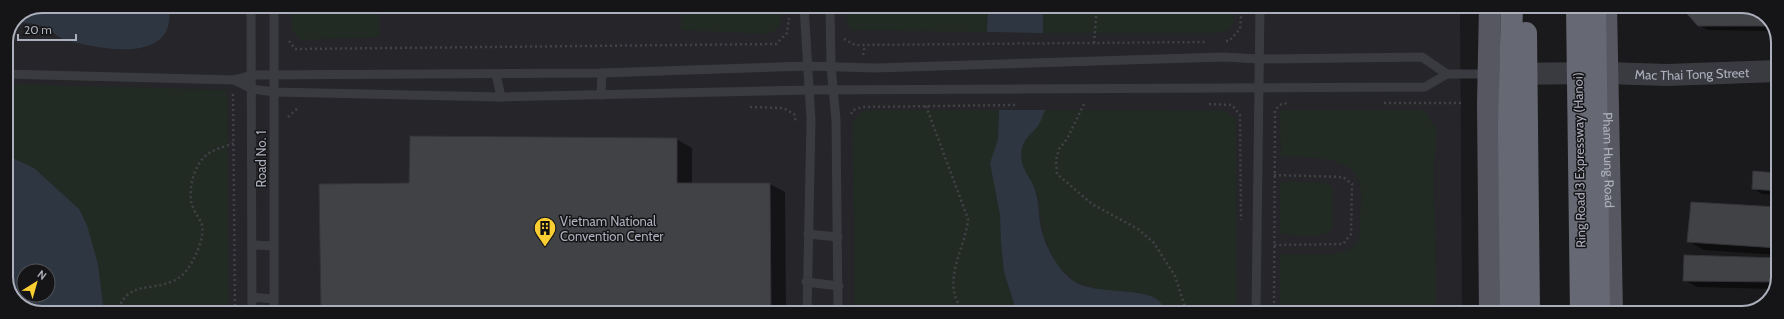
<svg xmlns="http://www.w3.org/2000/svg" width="1784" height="319" viewBox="0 0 1784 319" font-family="Cabin,sans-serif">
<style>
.built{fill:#262529;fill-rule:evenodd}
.green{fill:#212b23}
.water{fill:#2e3741;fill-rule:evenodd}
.shadow{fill:#0007}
.building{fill:#414246;stroke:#343338}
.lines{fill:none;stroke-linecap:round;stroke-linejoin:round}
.path{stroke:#404248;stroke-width:2.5;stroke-dasharray:2 3;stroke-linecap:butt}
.service{stroke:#3a3b41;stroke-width:9}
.tertiary{stroke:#3a3b41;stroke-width:22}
.primary{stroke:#565760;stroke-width:22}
.motorway-bridge{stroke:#666873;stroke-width:22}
.labels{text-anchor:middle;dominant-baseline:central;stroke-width:3;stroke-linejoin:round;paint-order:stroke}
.street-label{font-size:13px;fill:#acafbc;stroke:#151517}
.poi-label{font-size:13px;fill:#acafbc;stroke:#151517;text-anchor:start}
.rim{fill:none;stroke:#acafbc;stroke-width:2}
</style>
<rect width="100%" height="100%" fill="#1a1a1c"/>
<path class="built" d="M42,6H1460L1462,313H37L16,302L6,281V42L16,17ZM24,271H48V295H24Z"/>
<g class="green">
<path d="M291,6H379V37L300,40L292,31Z"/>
<path d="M681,6H782C782,21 782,26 769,34L681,30Z"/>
<path d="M847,6H988L987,32L852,30L847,25Z"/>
<path d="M1043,6H1234V22L1227,31L1215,33H1043Z"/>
<path d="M6,84L227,90L229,313H104L98,264L87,225L79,209L34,168L6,155Z"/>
<path d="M881,110H999L998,139L990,163L1000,215L1001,243L1004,272L1017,313H854L853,121L863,111Z"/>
<path d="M1045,110L1227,111L1236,120L1237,313H1165L1158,300L1129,292L1106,291L1075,282L1056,264L1043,235L1037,194L1034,186L1025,175L1021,160L1022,147L1029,135L1038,125Z"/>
<path d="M1280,110H1425L1437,131L1434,163L1436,313H1280V254C1300,253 1335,258 1352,248C1361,242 1360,229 1360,220C1360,210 1362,199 1361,189C1356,153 1308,158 1281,157Z"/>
<path d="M1284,181L1326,183L1333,187V229C1318,240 1297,235 1280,234V183Z"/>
</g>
<g class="water">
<path d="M42,6H169C169,11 170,17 169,21C164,64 92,47 66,40C57,37 50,29 42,26C33,23 23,22 14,23L16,17Z"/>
<path d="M988,6H1043V33L987,32Z"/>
<path d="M999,110H1045C1043,115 1041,122 1038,126C1032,133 1024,139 1022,148C1018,170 1032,176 1036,193C1040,207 1038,222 1043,235C1047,250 1061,274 1075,282C1097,295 1141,287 1158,300C1161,302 1164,309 1165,313H1017L1004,272L1001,243L1000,215L990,163L998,139Z"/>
<path d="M6,155L34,168L79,209L87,225L98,264L104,313H37L16,302L6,281ZM24,271H48V295H24Z"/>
</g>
<g class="shadow">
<path d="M1768,17L1774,31L1708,30L1699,25Z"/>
<path d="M676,139L692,148V184H770L785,192L786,313H322L410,184Z"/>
<path d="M1778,174V195L1762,194L1753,188Z"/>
<path d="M1778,208V255L1704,250L1688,241Z"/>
<path d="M1684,280L1778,282L1774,289L1697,287Z"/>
</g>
<g class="building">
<path d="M1680,6H1747L1768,17L1772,26H1698Z"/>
<path d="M410,136L677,138V183H770L771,313H321L319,184L409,183Z"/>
<path d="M1753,171L1778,173V191L1752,189Z"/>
<path d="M1691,202L1778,207V248L1687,242Z"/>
<path d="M1684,255L1778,258V282L1683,281Z"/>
</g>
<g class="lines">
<g class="path">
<path d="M844,39L855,45L1205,42"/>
<path d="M289,41L295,49L776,44L787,33L789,18"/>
<path d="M1226,41H1229L1240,29L1242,6"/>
<path d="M1094,43L1097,6"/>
<path d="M863,55L865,45"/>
<path d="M233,94L235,313"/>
<path d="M1384,103H1463"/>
<path d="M1084,104L1067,139L1059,149L1056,160L1057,174L1092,204L1138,229L1154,243L1175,276L1187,313"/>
<path d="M1209,104L1232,105L1240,115L1241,220"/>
<path d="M926,106L968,219C966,244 948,270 955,296C957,302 961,308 964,313"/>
<path d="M750,107L783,108L794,114L796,123"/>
<path d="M851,114L853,110L863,107L1016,105"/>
<path d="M288,117L299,107"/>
<path d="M1274,175L1343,177L1352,184L1351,234L1343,244L1274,245"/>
<path d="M117,313C127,280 149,292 173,281C185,276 191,265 196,254C200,246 205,231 201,222C197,215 192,208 191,200C189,183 196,160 211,152C218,148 227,146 234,143"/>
<path d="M1274,313L1275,111L1279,105L1287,103"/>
</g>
<g class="service">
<path d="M251,6L252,313"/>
<path d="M804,6L811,120L807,313"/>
<path d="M830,6L831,66L836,120L838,313"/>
<path d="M6,74L234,80L252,75L602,73L808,66L875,68L1223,57L1260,59L1422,57L1447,74"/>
<path d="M496,74L501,97"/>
<path d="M234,80L252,89L274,92L501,97L810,90L1425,87L1447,74H1489"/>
<path d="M601,95L602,73"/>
<path d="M808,234L838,237"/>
<path d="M252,245L274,246"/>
<path d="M806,282L839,286"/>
<path d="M252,297L274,299"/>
<path d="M274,313V6"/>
<path d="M1256,313L1260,6"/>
</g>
<path class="tertiary" id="s1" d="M1507,74L1606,73L1667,75L1778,71"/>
<g class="primary">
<path d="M1490,6L1488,103L1490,313"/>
<path id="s2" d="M1606,6L1612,313"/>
</g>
<g class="motorway-bridge">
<path d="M1577,6L1581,313"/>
<path d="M1595,6L1599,313"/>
<path d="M1526,33L1529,313"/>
<path d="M1511,313L1509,126L1512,6"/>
</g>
</g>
<defs>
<g id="building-pin" transform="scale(1.15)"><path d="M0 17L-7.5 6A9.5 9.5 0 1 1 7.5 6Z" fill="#fbce33" stroke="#151517"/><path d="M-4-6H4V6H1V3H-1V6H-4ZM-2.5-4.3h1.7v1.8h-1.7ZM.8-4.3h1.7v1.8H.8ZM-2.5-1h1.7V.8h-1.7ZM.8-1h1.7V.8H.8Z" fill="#111"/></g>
</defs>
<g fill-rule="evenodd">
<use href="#building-pin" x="545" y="228"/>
</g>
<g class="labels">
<g class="street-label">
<text stroke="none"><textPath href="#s1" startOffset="185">Mac Thai Tong Street</textPath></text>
<text transform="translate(261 159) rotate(-90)">Road No. 1</text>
<text transform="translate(1579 160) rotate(-91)">Ring Road 3 Expressway (Hanoi)</text>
<text stroke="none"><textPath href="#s2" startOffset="154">Pham Hung Road</textPath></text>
</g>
<g class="poi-label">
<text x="560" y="221">Vietnam National<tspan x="560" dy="15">Convention Center</tspan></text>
</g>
</g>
<path d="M0 0H1784V319H0ZM42 13H1742A29 29 0 0 1 1771 42V277A29 29 0 0 1 1742 306H42A29 29 0 0 1 13 277V42A29 29 0 0 1 42 13Z" fill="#151517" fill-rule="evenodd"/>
<path class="rim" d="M42 13H1742A29 29 0 0 1 1771 42V277A29 29 0 0 1 1742 306H42A29 29 0 0 1 13 277V42A29 29 0 0 1 42 13Z"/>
<g transform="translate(36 283) rotate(37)"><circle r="19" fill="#151517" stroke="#515359"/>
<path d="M0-3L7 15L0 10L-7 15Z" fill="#fbce33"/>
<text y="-6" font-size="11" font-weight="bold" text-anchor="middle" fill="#acafbc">N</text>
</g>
<path d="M18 34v6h58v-6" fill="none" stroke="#acafbc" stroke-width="2"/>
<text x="24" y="34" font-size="12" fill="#acafbc" stroke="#151517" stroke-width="3" paint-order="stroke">20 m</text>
</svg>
